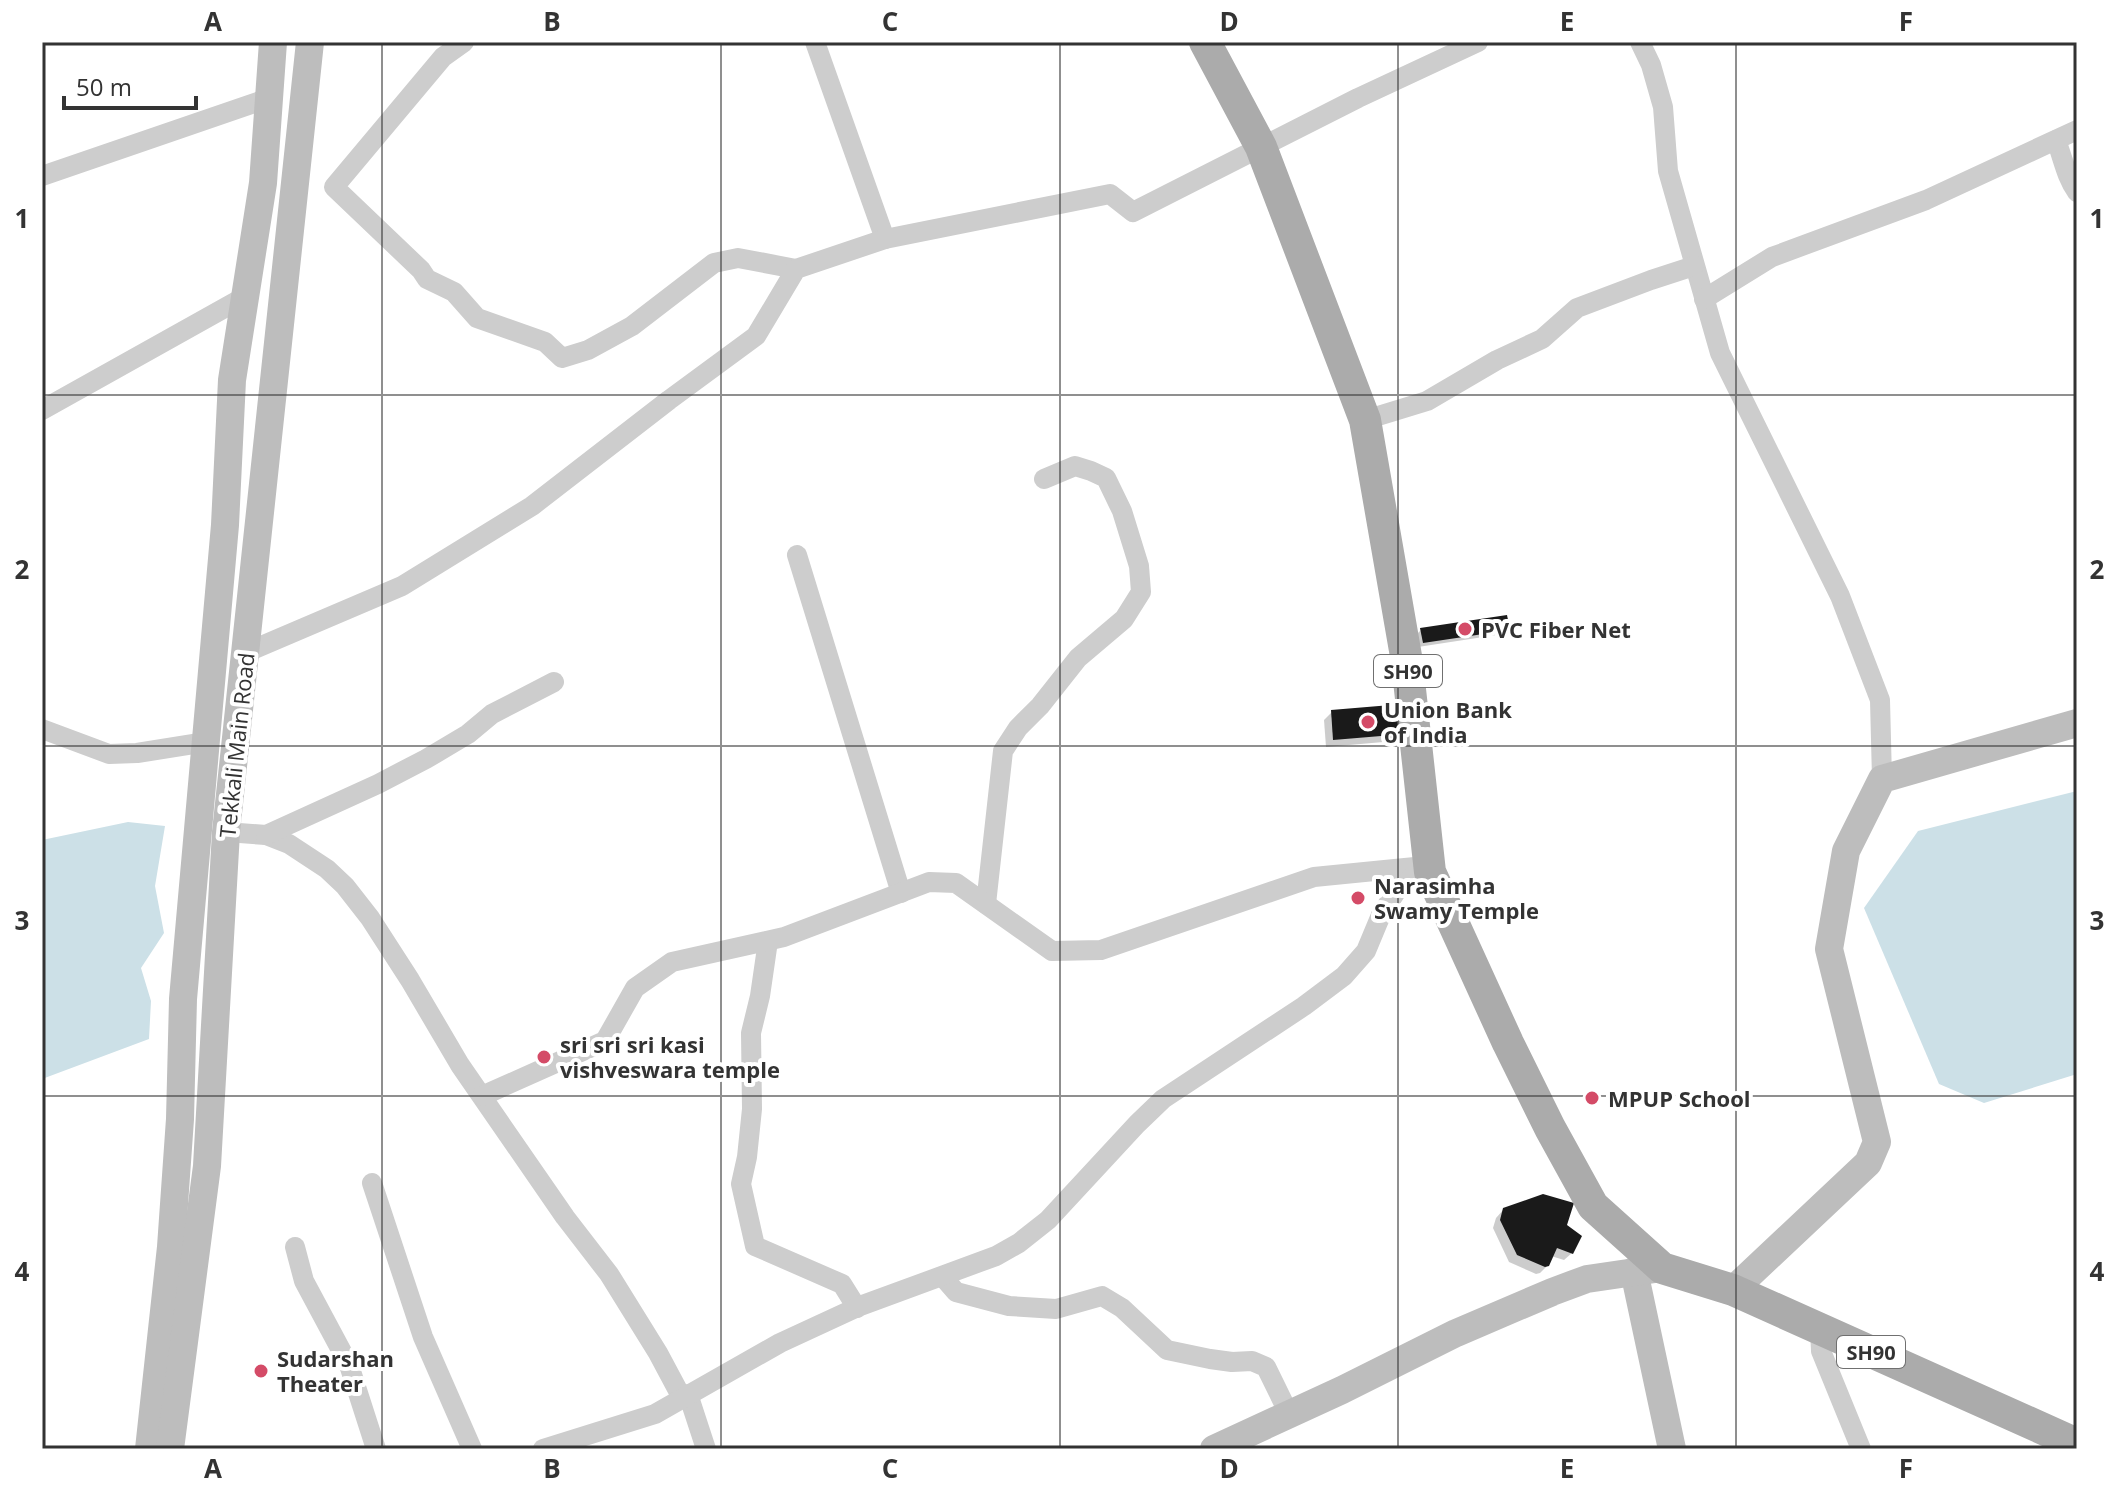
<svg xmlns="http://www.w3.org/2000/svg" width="2119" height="1491" viewBox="0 0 2119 1491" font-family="'Open Sans',sans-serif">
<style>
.water{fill:#cce0e7}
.shadow{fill:#0003}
.building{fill:#1a1a1a}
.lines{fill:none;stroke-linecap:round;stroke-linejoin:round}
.minor{stroke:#cdcdcd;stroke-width:20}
.secondary{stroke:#bdbdbd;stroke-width:28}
.primary{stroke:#ababab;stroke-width:32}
.grid{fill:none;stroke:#333;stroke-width:2;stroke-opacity:0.55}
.poi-dot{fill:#d44b67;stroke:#fff;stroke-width:3}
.labels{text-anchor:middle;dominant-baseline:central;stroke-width:8;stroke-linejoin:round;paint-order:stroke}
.shield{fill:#fff;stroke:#707070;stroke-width:2}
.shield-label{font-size:20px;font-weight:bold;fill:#333}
.poi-label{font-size:22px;font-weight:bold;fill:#333;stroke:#fff;text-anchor:start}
.street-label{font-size:22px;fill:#333;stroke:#fff}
.neatline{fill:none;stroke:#333;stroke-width:3}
.grid-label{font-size:26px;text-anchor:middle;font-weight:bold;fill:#333}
</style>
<rect width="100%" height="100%" fill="#fff"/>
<g class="water">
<path d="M2077,791V1074L1984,1103L1939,1084L1864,908L1918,831Z"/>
<path d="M128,822L165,826L155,886L164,933L141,968L151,1001L149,1039L42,1079V840Z"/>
</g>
<g class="shadow">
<path d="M1508,629L1503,634L1418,647L1416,635L1421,630Z"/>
<path d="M1332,712L1403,734L1395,741L1326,747L1324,720Z"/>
<path d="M1504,1209L1565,1226L1572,1253L1564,1260L1551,1256L1548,1265L1540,1273L1536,1274L1509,1262L1493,1228L1496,1218Z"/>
</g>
<g class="building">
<path d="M1507,615L1510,630L1423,643L1420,628Z"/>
<path d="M1403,704L1405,734L1333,740L1331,710Z"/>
<path d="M1543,1194L1574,1203L1567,1225L1582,1236L1573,1254L1557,1248L1549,1266L1545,1267L1517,1255L1500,1220L1503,1208Z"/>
</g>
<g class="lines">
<g class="minor">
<path d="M464,42L443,57L334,187L421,270L427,279L454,292L477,318L545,342L562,358L588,350L632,326L714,263L738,258L796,269"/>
<path d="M815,42L885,239"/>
<path d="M1640,42L1651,65L1663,107L1668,171L1720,353L1840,596L1880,700L1882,779"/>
<path d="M2056,140C2063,158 2066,177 2077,192"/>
<path d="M42,176L269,98"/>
<path d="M1704,299L1772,257L1926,200L2077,130"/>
<path d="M42,410L246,296"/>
<path d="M1365,420L1427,401L1497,360L1542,339L1577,308L1651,280L1694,266"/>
<path d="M797,555L901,893"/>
<path d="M245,653L402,586L532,506L669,400L756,336L796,269L885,239L1110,194L1133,212L1358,98L1478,42"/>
<path d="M42,729L109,754L137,753L206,742"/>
<path d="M226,832L266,835L289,844L327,869L345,886L370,918L410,980L460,1065L565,1217L609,1274L658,1353L682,1398"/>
<path d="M266,835L378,784L426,759L468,734L492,714L554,682"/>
<path d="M986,904L1003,751L1018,728L1040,706L1078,658L1124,619L1141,592L1139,566L1122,511L1106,478L1091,471L1075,466L1044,479"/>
<path d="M768,941L760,996L751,1033L752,1109L747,1157L741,1184L755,1246L842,1284L857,1308"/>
<path d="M482,1096L605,1041L635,988L672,962L784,937L929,882L956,883L1052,951L1101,950L1314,877L1425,866"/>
<path d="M372,1183L423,1337L472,1449"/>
<path d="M295,1247L304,1281L349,1365L376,1449"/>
<path d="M943,1277L956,1292L1009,1306L1056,1309L1102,1296L1122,1308L1167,1350L1210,1359L1232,1362L1252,1361L1266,1367L1289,1414"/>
<path d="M1820,1329L1821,1351L1861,1449"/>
<path d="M688,1394L706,1449"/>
<path d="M543,1449L655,1414L780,1343L860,1306L996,1256L1019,1243L1048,1220L1137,1124L1163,1099L1304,1006L1344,976L1366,951L1381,915L1397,890L1411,878L1429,866"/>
</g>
<g class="secondary">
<path d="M1634,1271L1672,1449"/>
<path d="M1733,1290L1868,1163L1877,1142L1829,949L1846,851L1882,779L2077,723"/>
<path d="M149,1449L171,1247L180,1119L183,999L225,525L232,380L263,183L273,42"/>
<path d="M170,1449L207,1166L226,832L310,42"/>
<path d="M1214,1449L1342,1390L1456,1333L1552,1292L1587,1279L1662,1268"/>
</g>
<path class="primary" d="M1205,42L1261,147L1365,420L1407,662L1430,872L1508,1043L1550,1128L1593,1206L1662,1268L1733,1290L2077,1444"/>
</g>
<path class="grid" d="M382,42V1449M721,42V1449M1060,42V1449M1398,42V1449M1736,42V1449M42,395H2077M42,746H2077M42,1096H2077"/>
<g class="poi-dot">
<circle cx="1465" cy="629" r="8"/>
<circle cx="1368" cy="722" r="8"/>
<circle cx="1358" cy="898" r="8"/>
<circle cx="544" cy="1057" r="8"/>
<circle cx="1592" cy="1098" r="8"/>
<circle cx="261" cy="1371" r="8"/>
</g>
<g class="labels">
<g class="shield">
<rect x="1374" y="655" width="68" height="32" rx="6"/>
<rect x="1837" y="1336" width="68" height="32" rx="6"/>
</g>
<g class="shield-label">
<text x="1408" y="671">SH90</text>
<text x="1871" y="1352">SH90</text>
</g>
<g class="poi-label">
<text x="1481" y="629">PVC Fiber Net</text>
<text x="1384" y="709">Union Bank<tspan x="1384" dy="25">of India</tspan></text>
<text x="1374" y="885">Narasimha<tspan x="1374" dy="25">Swamy Temple</tspan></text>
<text x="560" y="1044">sri sri sri kasi<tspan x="560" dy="25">vishveswara temple</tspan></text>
<text x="1608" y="1098">MPUP School</text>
<text x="277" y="1358">Sudarshan<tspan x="277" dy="25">Theater</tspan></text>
</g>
<g class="street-label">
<text transform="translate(236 745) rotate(-84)">Tekkali Main Road</text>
</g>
</g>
<rect width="2119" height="1491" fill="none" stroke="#ffffff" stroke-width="88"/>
<path d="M64 96v12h132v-12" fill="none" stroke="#333333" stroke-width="4"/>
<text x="76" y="96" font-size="24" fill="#333333" stroke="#ffffff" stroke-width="6" paint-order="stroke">50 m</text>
<rect x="44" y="44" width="2031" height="1403" class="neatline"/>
<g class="grid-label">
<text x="213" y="31">A</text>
<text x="552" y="31">B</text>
<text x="890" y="31">C</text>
<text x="1229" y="31">D</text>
<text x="1567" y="31">E</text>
<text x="1906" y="31">F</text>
<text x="22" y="228">1</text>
<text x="2097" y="228">1</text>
<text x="22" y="579">2</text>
<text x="2097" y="579">2</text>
<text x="22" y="930">3</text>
<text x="2097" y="930">3</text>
<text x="22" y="1281">4</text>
<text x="2097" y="1281">4</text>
<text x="213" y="1478">A</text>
<text x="552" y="1478">B</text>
<text x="890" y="1478">C</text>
<text x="1229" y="1478">D</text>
<text x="1567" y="1478">E</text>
<text x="1906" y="1478">F</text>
</g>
</svg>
